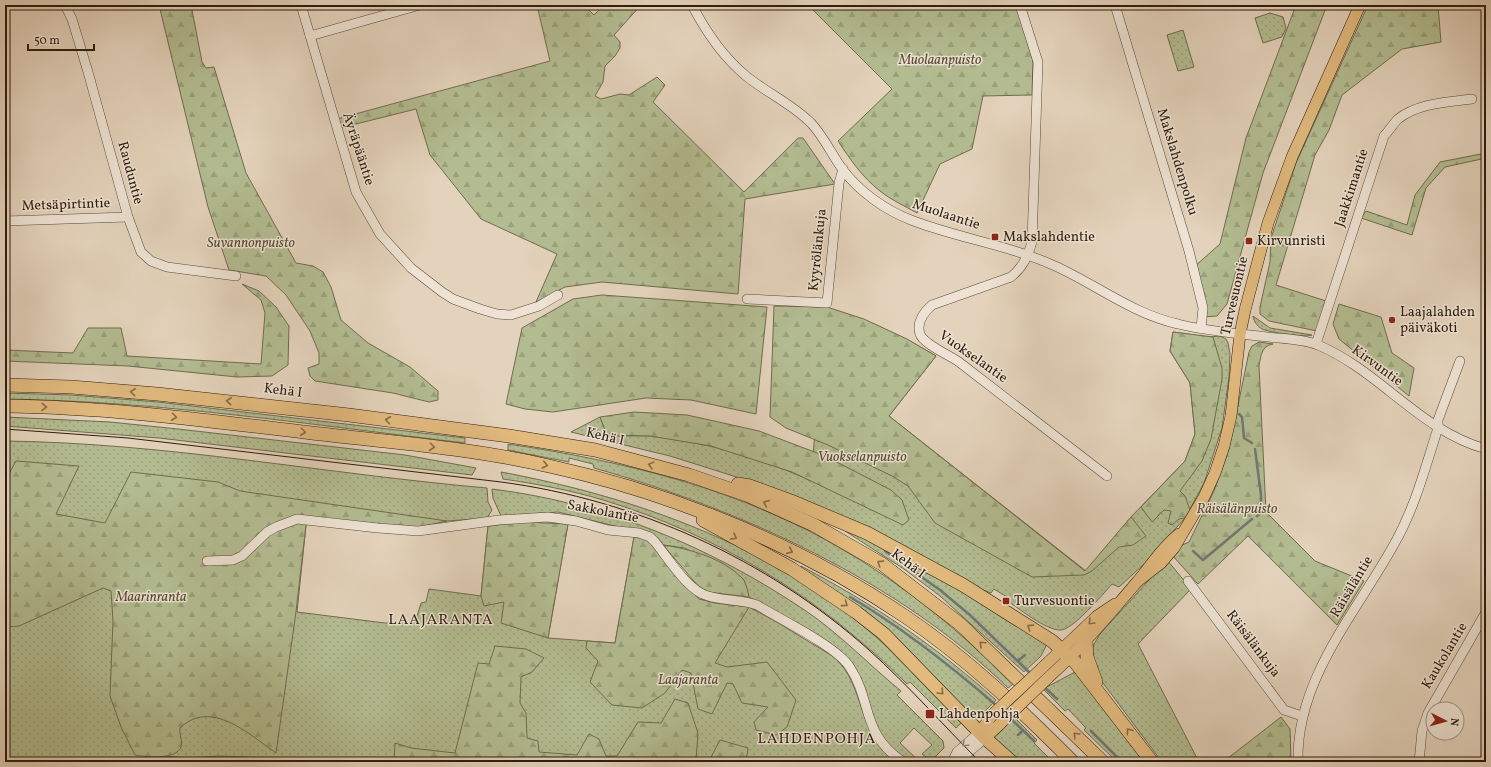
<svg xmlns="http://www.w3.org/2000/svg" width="1491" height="767" viewBox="0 0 1491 767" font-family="Vollkorn,serif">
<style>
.grass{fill:url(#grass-dots);stroke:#706c4e}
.forest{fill:url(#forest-firs);stroke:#706c4e}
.wetland{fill:url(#wetland-marsh);stroke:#706c4e}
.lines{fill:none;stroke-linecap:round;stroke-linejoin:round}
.stream{stroke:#6f7875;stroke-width:2.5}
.minor-casing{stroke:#5c4a37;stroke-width:10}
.major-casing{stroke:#2e1c0b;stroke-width:12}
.highway-casing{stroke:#2e1c0b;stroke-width:14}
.minor{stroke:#ede2d3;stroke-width:9}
.major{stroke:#e2ba7e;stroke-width:11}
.highway{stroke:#e2ba7e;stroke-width:13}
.tram{stroke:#2e1c0b;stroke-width:1}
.major-bridge-casing{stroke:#2e1c0b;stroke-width:12;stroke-linecap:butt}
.major-bridge{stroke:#e2ba7e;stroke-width:11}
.oneway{stroke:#886b44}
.oneway2{stroke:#978979}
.poi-dot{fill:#8f2418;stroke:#ede2d3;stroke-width:1.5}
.labels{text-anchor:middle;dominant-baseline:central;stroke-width:3;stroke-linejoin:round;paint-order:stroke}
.park-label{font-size:14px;font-style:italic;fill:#564c33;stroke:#ede2d3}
.street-label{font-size:14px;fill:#2e1c0b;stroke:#ede2d3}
.poi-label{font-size:14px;fill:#2e1c0b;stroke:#ede2d3;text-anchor:start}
.neighbourhood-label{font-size:15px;letter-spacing:1px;fill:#2e1c0b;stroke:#ede2d3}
</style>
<defs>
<pattern id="grass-dots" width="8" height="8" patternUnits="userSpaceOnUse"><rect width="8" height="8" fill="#b3bc91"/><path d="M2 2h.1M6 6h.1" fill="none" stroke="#9aa17c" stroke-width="1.8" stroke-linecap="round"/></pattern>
<pattern id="forest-firs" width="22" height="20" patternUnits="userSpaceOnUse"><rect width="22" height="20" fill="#b3bc91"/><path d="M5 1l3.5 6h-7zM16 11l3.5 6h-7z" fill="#9aa17c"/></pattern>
<pattern id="wetland-marsh" width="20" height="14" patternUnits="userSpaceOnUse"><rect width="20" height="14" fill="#b3bc91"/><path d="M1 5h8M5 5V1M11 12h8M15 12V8" fill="none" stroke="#9aa17c"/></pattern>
</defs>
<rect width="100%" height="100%" fill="#e4d3bc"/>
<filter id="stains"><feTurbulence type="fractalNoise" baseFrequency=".005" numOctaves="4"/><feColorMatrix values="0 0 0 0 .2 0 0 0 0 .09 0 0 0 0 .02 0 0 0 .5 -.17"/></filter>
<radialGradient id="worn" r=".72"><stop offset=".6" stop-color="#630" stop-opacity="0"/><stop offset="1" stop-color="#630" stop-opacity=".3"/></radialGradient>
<g class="grass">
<path d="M1270,13L1283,17L1286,28L1282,37L1263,43L1255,18Z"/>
<path d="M1183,30L1194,67L1178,71L1167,35Z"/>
<path d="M825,307C864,319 900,334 936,356L889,416L1086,571L1131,517L1185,461L1195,434L1190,383L1170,351L1173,332L1208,337L1220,336L1226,339L1228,343L1230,354L1229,377L1222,428L1204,483L1185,518L1144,564L1119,587L1112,584C1103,594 1072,631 1060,630C1046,630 1021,610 1009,602L1010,599L994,589L991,593L973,586L890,539L762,485L670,456L571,432L600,417L607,435C621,437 635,435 650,436C699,440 767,460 811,481Z"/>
<path d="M1253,316L1270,328L1312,335C1307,338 1268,332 1262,329C1257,326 1254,322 1253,316Z"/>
<path d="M5,393L71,395L158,402L465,438V443C312,425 159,401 5,399Z"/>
<path d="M5,417L110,422L178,429L405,455L476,468L472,475L159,438L5,426Z"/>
<path d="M5,441C167,443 326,474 487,488L488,502L492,510L487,518L447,521L419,527L362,523L307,516L297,612L385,623H415L421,603L426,602L429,589L481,596L488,526L555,523L568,524L548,638L615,643L634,537L647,539L699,599L715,603L749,607L775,621L834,657C867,687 855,734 898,762H5Z"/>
<path d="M508,444C624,461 744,490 845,551C907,587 962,633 1013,684L1008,688C899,581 739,509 594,468L593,464L569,458V462L508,450Z"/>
<path d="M501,472C630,496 759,541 862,625C898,655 930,688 962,722L956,728L910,682L907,684C822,599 719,535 603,500C570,490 537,484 503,479Z"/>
<path d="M492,489C606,503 711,547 806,611C840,634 869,665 901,691L897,695L943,741L944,748L933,759H929L922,754L932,745L914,728L900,743L920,762C909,762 905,759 896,752C868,730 872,692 853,664C837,640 776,612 749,597L744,580L685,548L663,545L623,528L558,512L501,516L493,498Z"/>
<path d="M844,528L910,558L1047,644L1041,656L1024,672L940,596L904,569L845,531Z"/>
<path d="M1167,560L1191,589L1138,644L1199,762H1162L1097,675L1092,651L1093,646L1100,634Z"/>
<path d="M801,566C875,605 933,644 996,700L983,713H977L969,716L800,569Z"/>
<path d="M1077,671L1147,762H1117L1084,730L1086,728L1068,709L1065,711L1043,689Z"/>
<path d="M1014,717L1037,740L1034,743L1052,761L1056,759L1059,762H1019L996,742L994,739L995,735Z"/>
</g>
<g class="forest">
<path d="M159,5H191L202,62L206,68L214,67L246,173L296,263L313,266L323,272L331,287L341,320L368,343L410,367L438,391V400L429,402L393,393L315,381L310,376L308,368L319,364V353L310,331L286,295L266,276L229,270L208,207Z"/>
<path d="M537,5H584L594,15L604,5H641L614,35L620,42V48L615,56L605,66L603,82L595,96L601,99L620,94L629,95L657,77L665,85L653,102L744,192L798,138H803L835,184L745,199L738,294L602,282L565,287L536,302L557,254L481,219L430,155L416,109L340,128L337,119L550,61Z"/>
<path d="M808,5H1016L1033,60L1032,95L983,96L972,149L940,164L917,213C905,206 891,200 880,191C862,177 850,159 838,141L892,89Z"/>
<path d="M1296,5H1327L1263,173L1227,304L1217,316L1204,317L1195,266L1220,244L1246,138Z"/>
<path d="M1368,5H1438L1441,42L1402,49L1342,95L1329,130L1315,155L1276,285L1326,301L1317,331L1269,321L1260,314V307L1270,262L1271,238L1296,163Z"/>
<path d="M1486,153V158L1445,167L1426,188L1412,235L1361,218L1366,211L1407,225L1415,195L1440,162Z"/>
<path d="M242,284L259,291L276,307L289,326L288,365L272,376L237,377L128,366L5,361V350L73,353L88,328H121L127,356L261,364L265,313L261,300Z"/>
<path d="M602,295L767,307L756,414L691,400L646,398L553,412L525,409L506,404L522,328L573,299Z"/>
<path d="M1339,304L1381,317L1392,353L1414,368L1409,396L1339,339L1333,324Z"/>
<path d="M774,306L827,307L864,319L907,339L936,356L889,416L1085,571L1131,517L1146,536L1133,545L1119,547L1092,571L1084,575L1032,577L935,523L908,486L892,476L828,445L786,428L770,417Z"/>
<path d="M1173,332L1213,337L1222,368V379L1211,439L1202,461L1180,491L1185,496L1190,510L1185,518L1179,519L1172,525L1168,523L1171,511L1164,510L1152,522L1141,507L1185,461L1195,434L1190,383L1170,351Z"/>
<path d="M1259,342L1273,344C1261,346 1261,356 1259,366L1266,512L1315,561L1364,581L1337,625L1248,536L1198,584L1172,555L1180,546L1189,542L1214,491L1229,449L1249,352L1252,346Z"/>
<path d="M634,412L687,415L759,431L825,456L891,490L902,500L909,520L903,525L792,472L711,446L650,436L607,435L600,417Z"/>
<path d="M16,461L79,466L56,514L105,523L131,472L218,482L240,491L447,521L419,527L362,523L307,516L296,612L276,753C250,735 211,698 180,728C179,734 183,742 181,747C176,760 146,757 135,755L121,727L110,696L113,621L111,591L103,588L19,626L5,627V481Z"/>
<path d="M524,522L568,524L548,638L501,623L504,602L484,606L481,596L488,526Z"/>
<path d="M634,537L647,539L699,599L715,603L749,607L715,663L727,667L767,662L796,700L787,727L776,735L756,730L754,722L768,707L742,703L733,684L727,683L712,714L698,709L691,673L682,670L665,693L642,708L612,705L590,682L598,661L586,648L587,641L615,643Z"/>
<path d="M663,545C690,549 723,558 743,579C746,583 748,592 749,597L707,592L699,587Z"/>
<path d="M495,646L526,649L544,658L532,672L521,677L520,703L526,713L527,738L538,741L539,752L577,755L589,734L599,739L606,756H617L638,722L661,723L675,699L688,703L698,733L696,760L709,761L720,740L748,748L746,762H394L395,743L411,748L455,753L478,663L489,664Z"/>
<path d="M1281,717L1290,729L1291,762H1223Z"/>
</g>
<path class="wetland" d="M165,756L186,758L219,756L382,762H163Z"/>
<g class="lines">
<g class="stream">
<path d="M1239,414L1242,417L1244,438L1252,443"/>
<path d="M1255,449L1261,495V512L1257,516"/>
<path d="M885,551L940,590L970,615L1031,674"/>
<path d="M1193,551L1203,560L1252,519"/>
<path d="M850,597C903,628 951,666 997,706"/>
<path d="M1019,660L1025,655"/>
<path d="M1043,686L1057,699"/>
<path d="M1010,718L1034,741"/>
<path d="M1091,731L1122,762"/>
<path d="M1018,735L1023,730"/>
</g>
<g class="minor-casing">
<g id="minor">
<path d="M65,5L72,19L88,72L128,217L141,252L151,261L167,267L236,276"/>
<path d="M301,5L356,192L380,234L411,268L442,292L453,299L480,309L497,314L511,315L539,306L558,295"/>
<path d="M692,5C706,32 722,56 746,76C767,93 792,104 811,123C824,137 832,155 843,170C860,192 885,210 911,220C957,238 1009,245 1055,266C1097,285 1133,314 1178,324C1210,332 1244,334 1277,338C1290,339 1305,340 1318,345C1380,371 1420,431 1486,449"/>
<path d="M1020,5L1038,62L1032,242C1028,256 1023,267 1011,277L932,305C924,312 916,322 920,334C923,344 951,356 959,362C1009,400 1058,438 1107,476"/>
<path d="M1115,5L1189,251L1203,308L1201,328"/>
<path d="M310,36L420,5"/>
<path d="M5,221L128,217"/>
<path d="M747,299L827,303L839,183L843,169"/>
<path d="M1316,344L1384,136C1389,131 1393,124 1398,119C1418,103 1448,102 1472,99"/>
<path d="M207,561L233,560L242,556L267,532L276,527L297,519L378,528L418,531L499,520L548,517L576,521L608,530L639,533L650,537L655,542C668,558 688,591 708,596C724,601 740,599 757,605C780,619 835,646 849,666C873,701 860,733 903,762"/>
<path d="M1188,581L1284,710L1302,716"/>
<path d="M955,760L962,758L985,738"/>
<path d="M952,762L957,752L980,732"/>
<path d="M1298,762C1296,677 1359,610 1397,539C1416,504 1426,465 1438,428V420L1460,361"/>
<path d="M1419,762L1422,731L1428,713L1486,612"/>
</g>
</g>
<g class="major-casing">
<g id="major">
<path d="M1138,581L1161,563L1174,548L1204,497L1215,473L1224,446L1231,416L1240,334L1245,310L1268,223L1292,157L1360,5"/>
<path d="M1042,668L1097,616L1115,604"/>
<path d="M1050,676C1083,646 1108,616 1137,582C1152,565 1160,549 1179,534"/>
<path d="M980,732L992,715"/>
<path d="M985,738L1000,724"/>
</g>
</g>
<g class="highway-casing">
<g id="highway">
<path d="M5,385L71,387L157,394L349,415L509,436L595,450L689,475L747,495L814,525L882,564L960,624L1103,762"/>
<path d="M5,406C108,407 210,421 312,433C391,442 471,448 549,466C673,493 801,546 906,617C967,658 1021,710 1073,762"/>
<path d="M738,484L750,486L791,501L867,533L963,585L1052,641L1075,662L1152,762"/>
<path d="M703,520L792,569L856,612L884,634L985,738L1012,762"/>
<path d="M1086,642L1087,657L1096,682"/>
</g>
</g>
<use href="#minor" class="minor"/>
<use href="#major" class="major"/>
<use href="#highway" class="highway"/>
<path class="tram" d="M5,429L128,438L501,482C637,500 767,559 869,650C908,685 943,725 980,762"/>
<g class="major-bridge-casing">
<g id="major-bridge">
<path d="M992,715L1042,668"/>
<path d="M1000,724L1050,676"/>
</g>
</g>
<use href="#major-bridge" class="major-bridge"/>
</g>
<defs><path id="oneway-chevron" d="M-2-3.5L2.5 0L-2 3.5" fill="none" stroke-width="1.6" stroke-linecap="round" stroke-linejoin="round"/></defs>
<g class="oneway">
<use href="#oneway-chevron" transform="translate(133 392) rotate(-175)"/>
<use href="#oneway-chevron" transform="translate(229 401) rotate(-174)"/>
<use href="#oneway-chevron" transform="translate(44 407) rotate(2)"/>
<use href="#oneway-chevron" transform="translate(174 417) rotate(7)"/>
<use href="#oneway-chevron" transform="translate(388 420) rotate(-173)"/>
<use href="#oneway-chevron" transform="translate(303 432) rotate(7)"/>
<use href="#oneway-chevron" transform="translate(432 447) rotate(7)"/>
<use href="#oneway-chevron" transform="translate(545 465) rotate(12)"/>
<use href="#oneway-chevron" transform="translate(651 465) rotate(-165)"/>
<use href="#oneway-chevron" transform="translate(766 503) rotate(-156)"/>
<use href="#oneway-chevron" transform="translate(734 537) rotate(28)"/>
<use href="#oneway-chevron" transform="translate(790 551) rotate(24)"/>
<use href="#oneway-chevron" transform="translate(880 563) rotate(-147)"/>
<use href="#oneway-chevron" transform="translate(845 604) rotate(36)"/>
<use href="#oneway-chevron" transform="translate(1091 622) rotate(135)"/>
<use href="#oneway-chevron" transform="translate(1030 627) rotate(-147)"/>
<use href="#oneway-chevron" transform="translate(982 644) rotate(-137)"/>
<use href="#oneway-chevron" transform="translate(941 692) rotate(46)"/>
<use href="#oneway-chevron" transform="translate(1129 731) rotate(-127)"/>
<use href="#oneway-chevron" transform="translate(1076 735) rotate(-135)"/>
</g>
<use class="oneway2" href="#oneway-chevron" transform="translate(965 744) rotate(137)"/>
<g class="poi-dot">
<rect x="991" y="233" width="8" height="8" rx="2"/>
<rect x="1245" y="237" width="8" height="8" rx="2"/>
<circle cx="1392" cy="320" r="4"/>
<rect x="1002" y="597" width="8" height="8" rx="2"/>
<rect x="925" y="709" width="10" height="10" rx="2"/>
</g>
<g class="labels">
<g class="park-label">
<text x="940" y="60">Muolaanpuisto</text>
<text x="251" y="243">Suvannonpuisto</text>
<text x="862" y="457">Vuokselanpuisto</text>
<text x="1237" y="509">Räisälänpuisto</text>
<text x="151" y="597">Maarinranta</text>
<text x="688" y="680">Laajaranta</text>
</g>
<g class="street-label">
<text transform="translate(358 149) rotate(72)">Äyräpääntie</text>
<text transform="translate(1177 162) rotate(73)">Makslahdenpolku</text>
<text transform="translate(130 173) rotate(75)">Rauduntie</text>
<text transform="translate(1352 188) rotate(-72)">Jaakkimantie</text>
<text transform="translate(66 205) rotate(-2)">Metsäpirtintie</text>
<text transform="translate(946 215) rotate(18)">Muolaantie</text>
<text transform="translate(818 250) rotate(-84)">Kyyrölänkuja</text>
<text transform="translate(1235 296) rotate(-77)">Turvesuontie</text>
<text transform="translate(973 357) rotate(35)">Vuokselantie</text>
<text transform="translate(1377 366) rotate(36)">Kirvuntie</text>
<text transform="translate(283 391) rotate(7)">Kehä I</text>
<text transform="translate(605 437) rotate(13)">Kehä I</text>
<text transform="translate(603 512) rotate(11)">Sakkolantie</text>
<text transform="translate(908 564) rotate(37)">Kehä I</text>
<text transform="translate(1352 587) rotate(-59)">Räisäläntie</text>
<text transform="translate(1253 644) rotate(53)">Räisälänkuja</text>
<text transform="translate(1445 656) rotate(-59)">Kaukolantie</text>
</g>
<g class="poi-label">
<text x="1003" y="237">Makslahdentie</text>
<text x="1257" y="241">Kirvunristi</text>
<text x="1400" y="312">Laajalahden<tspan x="1400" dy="16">päiväkoti</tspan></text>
<text x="1014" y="601">Turvesuontie</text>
<text x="939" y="714">Lahdenpohja</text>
</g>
<g class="neighbourhood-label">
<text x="441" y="620">LAAJARANTA</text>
<text x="817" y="739">LAHDENPOHJA</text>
</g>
</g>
<rect width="1491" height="767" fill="none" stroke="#e4d3bc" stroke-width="20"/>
<rect x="6" y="6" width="1479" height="755" fill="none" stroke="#2e1c0b" stroke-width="2"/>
<rect x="10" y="10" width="1471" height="747" fill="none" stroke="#2e1c0b"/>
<g transform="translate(1445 721) rotate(96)"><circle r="19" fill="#ede2d3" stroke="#a19383"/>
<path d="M0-3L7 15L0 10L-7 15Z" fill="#8f2418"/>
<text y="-6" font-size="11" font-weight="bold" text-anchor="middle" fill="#2e1c0b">N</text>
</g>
<path d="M28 44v6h66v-6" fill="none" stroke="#2e1c0b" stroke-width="2"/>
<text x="34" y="44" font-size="12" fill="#2e1c0b" stroke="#ede2d3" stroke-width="3" paint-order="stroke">50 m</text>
<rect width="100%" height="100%" filter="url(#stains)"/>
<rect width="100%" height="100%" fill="url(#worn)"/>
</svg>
